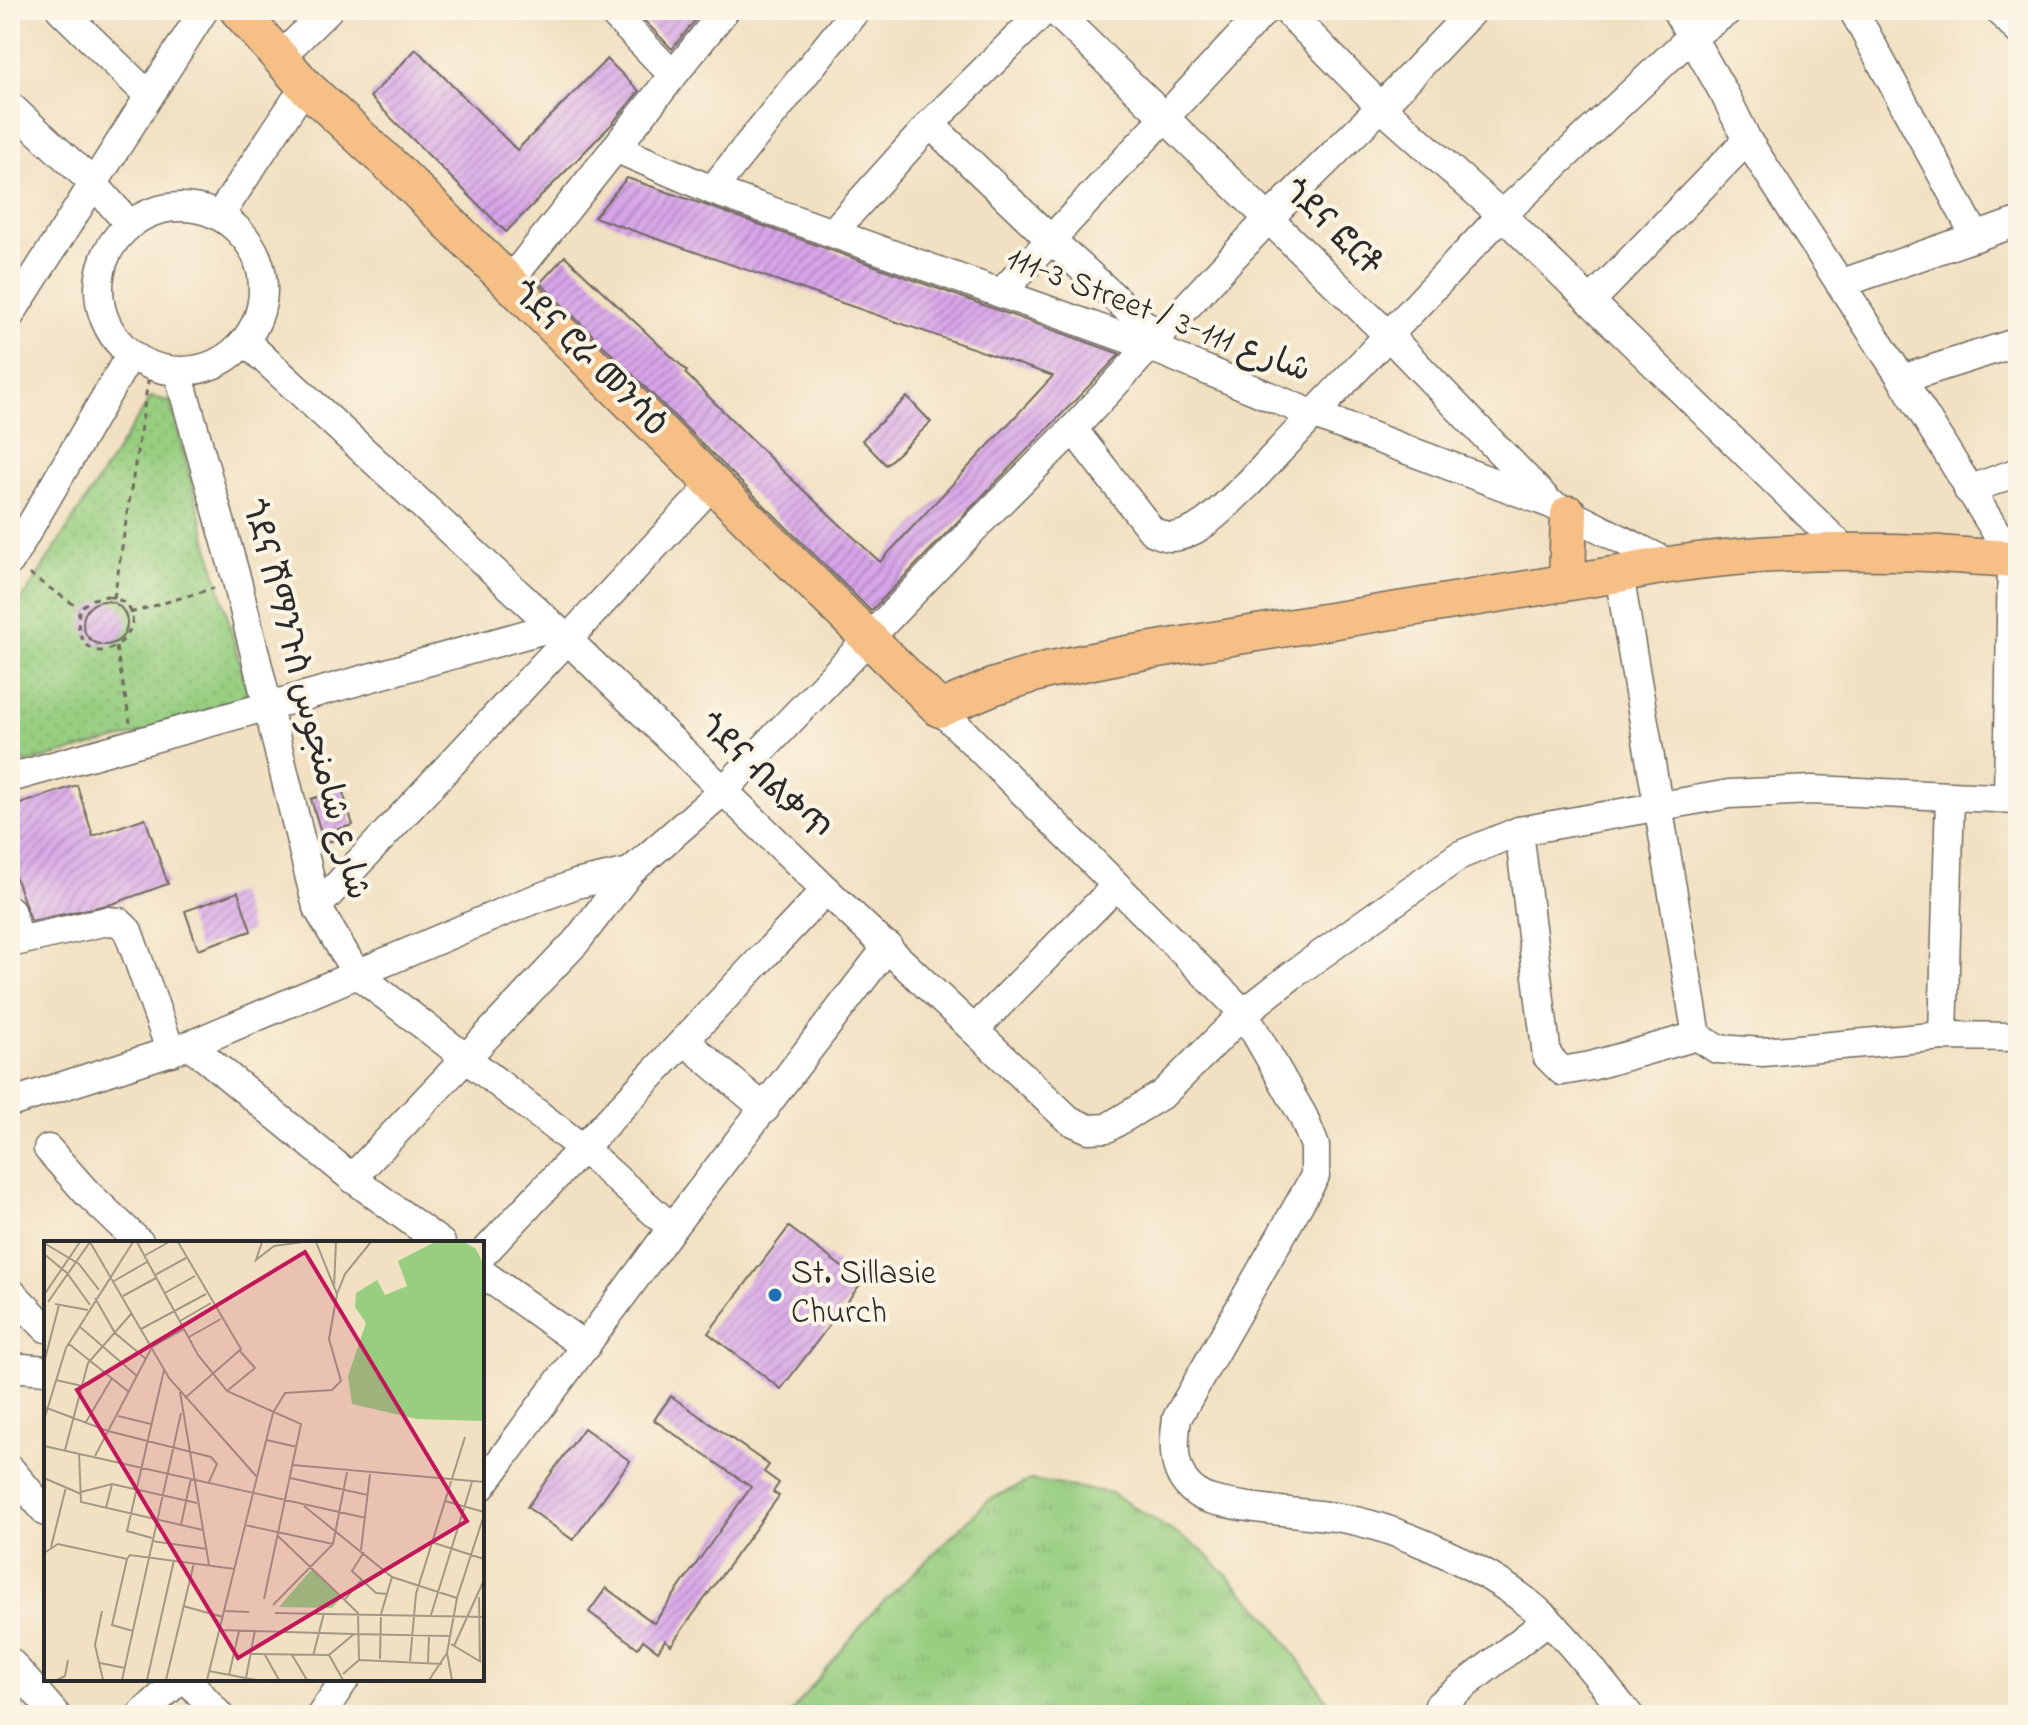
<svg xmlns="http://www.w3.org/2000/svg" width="2028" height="1725" viewBox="0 0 2028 1725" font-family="'Indie Flower','Playpen Sans Arabic','Noto Sans Ethiopic',sans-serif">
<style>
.grass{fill:url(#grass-tufts);stroke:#617c56;stroke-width:2}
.garden{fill:url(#garden-dots);stroke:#617c56;stroke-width:2}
.building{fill:url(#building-hatch)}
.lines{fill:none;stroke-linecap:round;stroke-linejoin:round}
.minor-casing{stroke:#706a60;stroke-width:31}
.major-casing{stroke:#706a60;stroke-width:39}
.path{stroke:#706a60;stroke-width:3;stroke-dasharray:6 6;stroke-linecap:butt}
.minor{stroke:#fff;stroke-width:28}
.major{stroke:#f5bf86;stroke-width:36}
.poi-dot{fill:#1f6fb2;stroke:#fcf5e5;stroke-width:3}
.labels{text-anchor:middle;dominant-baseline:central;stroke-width:8;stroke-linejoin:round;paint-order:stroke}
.street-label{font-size:34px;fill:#2b2b2b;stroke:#fcf5e5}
.poi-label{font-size:34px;fill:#2b2b2b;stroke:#fcf5e5;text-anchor:start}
.inset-road{fill:none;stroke:#a29885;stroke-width:2}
.view{fill:#c2185b;fill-opacity:0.15;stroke:#c2185b;stroke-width:4}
.inset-edge{fill:none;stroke:#2b2b2b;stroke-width:4}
</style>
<defs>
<pattern id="grass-tufts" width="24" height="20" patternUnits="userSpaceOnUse" patternTransform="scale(2)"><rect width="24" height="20" fill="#97ce80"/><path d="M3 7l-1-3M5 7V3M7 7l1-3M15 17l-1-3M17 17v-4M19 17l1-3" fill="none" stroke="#82b16f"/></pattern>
<pattern id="garden-dots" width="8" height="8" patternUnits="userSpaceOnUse" patternTransform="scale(2)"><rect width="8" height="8" fill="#97ce80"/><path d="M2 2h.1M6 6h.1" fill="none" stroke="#82b16f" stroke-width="1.8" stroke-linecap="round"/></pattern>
<pattern id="building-hatch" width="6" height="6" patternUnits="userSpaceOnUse" patternTransform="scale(2)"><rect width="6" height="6" fill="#d7a4e8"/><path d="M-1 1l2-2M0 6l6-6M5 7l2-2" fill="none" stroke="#af86bc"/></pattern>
</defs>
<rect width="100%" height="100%" fill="#fcf5e5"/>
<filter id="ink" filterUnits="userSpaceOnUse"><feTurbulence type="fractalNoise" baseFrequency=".0125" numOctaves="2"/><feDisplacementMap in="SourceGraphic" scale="16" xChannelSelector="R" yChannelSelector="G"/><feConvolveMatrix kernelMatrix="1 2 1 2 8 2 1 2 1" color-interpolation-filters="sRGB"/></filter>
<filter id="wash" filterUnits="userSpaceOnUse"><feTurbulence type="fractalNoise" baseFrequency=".006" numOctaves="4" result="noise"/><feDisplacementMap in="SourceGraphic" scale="32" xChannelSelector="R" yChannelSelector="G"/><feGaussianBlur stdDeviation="1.8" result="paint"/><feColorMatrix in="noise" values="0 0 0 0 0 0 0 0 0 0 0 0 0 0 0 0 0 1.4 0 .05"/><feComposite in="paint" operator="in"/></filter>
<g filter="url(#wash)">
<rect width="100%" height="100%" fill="#f1e0c1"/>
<path class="grass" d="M1030,1480L1111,1493L1201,1549L1267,1616L1338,1715H789L870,1615L989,1500Z"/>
<path class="garden" d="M151,397L170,401L251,705L10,767V619Z"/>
<g id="blocks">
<g class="building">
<path d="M634,10H703L672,49Z"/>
<path d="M416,49L517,150L607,59L639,91L612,124L506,232L370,97Z"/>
<path d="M627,178L702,204L1120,354L871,611L540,283L565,256L687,371L685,373L782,470L880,562L1053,376L594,217Z"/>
<path d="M907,397L931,422L886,465L862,440Z"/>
<circle cx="105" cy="623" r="22"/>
<path d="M77,785L93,836L145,818L168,884L112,904L31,921L10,862V823L20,804Z"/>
<path d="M342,789L353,825L338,829L341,838L324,843L311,799Z"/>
<path d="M238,892L251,931L198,949L185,911Z"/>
<path d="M789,1227L862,1282L781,1389L708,1333Z"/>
<path d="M671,1396L769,1465L764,1472L779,1483L773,1492L779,1496L671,1645L665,1640L658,1651L643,1640L638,1648L589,1612L606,1588L654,1623L751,1487L654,1420Z"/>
<path d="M584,1428L630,1461L573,1540L527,1507Z"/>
</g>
</g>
</g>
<g filter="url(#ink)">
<use href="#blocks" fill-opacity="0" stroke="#706a60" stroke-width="2"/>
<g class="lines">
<g class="minor-casing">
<g id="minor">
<path d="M61,10L149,96"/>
<path d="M610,10L672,74"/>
<path d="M1054,10L1389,336L1545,498"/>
<path d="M1286,10L1381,107L1502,215L1847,552"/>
<path d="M1676,10L1725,95L1747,140L1902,379L2012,558L2008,798"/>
<path d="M1853,10L1976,237"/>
<path d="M1999,10L2018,30"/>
<path d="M281,56L328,10"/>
<path d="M10,106L93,183L129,224"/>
<path d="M930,124L1049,238L1159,338"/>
<path d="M615,148L712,190L1151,347L1312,414L1551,504L1670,564"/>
<path d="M712,190L856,10"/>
<circle cx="181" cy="289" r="82"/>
<path d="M220,215L305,86"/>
<path d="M833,232L930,124L1045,10"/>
<path d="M508,283L725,10"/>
<path d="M1840,284L2018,222"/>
<path d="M1001,293L1265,10"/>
<path d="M1591,301L1747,140"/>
<path d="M10,315L204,10"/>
<path d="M245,341L567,639L826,890L1069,1120L1089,1129L1107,1128L1163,1094L1244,1013L1291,976L1460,855L1519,831L1729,794L1813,790L2018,799"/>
<path d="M178,372L237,581L317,907L356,973L582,1148L672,1228"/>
<path d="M1902,379L2018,342"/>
<path d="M1073,429L1152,531C1158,533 1164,537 1170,537C1200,536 1227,503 1248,484L1502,215L1691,37L1729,10"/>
<path d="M1968,490L2018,472"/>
<path d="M10,561L130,355"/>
<path d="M1619,574L1697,1036L1717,1049L1763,1052L1943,1036L2018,1037"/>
<path d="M940,709L1244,1013L1303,1116L1315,1146V1176L1177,1418C1173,1446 1171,1476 1198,1494C1216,1507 1307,1513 1335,1517C1398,1526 1495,1572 1541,1614C1574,1643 1600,1682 1629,1715"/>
<path d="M10,778L552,627"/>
<path d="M1519,831L1547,1056L1562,1071L1591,1066L1697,1036"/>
<path d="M317,907L713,484"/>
<path d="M10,910L19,940"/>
<path d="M10,943L107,921L119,922L128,931L171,1052"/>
<path d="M975,1029L1116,886"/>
<path d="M1943,1036L1950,797"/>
<path d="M685,1041L765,1109"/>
<path d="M190,1045L352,1178L441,1243"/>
<path d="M10,1103L190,1045L522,904L576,884L630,872"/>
<path d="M48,1149L87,1193L140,1243"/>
<path d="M352,1178L576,942L630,872L723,791L981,521L1073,429L1269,218L1381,107L1473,10"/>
<path d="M482,1255L826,890"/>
<path d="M482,1273L586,1347"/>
<path d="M10,1291L46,1328"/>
<path d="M10,1367L46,1370"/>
<path d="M10,1469L46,1512"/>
<path d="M482,1486L672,1228L888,946"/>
<path d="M10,1662L56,1715"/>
<path d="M187,1679L219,1715"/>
<path d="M1439,1705L1548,1620"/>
<path d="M141,1715L180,1679"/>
<path d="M321,1715L345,1679"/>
</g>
</g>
<g class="major-casing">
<g id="major">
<path d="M238,10L305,86L400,174L940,709L992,687L1047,670L1128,654L1619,574C1720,553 1823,549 1926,553C1956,555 1987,558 2018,559"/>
<path d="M1567,582L1569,514"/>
</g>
</g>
<g class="path">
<path d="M29,574L79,608"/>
<path d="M107,596C170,609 98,685 80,633C77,624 79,616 79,608L93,599Z"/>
<path d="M114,598L150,369"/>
<path d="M130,613L214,588"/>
<path d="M116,647L130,722"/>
</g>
<use href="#minor" class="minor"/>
<use href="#major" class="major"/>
</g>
</g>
<circle class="poi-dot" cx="775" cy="1295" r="8"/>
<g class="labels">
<g class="street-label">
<text transform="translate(1331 229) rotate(44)">ጎደና ፎርቶ</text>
<text transform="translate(1158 316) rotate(21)">111-3 Street / شارع 111-3</text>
<text transform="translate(588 360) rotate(45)">ጎደና ሮራ መንሳዕ</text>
<text transform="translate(304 700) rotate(75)">ጎደና ሽማንጉስ شارع شامنجوس</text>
<text transform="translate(763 779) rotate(44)">ጎደና ብልቃጥ</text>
</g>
<g class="poi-label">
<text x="791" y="1275">St. Sillasie<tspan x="791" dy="39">Church</tspan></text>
</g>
</g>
<g transform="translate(44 1241)">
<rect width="440" height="440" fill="#f1e0c1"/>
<path d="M420,1L432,8L440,24V180L373,178L308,163L304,135L322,82L311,66L312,52L333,39L341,54L363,45L354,20L391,1Z" fill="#97ce80"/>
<path d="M268,328L297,357L288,367L235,366Z" fill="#97ce80"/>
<path class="inset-road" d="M46,1L125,137L213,236L163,439M93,1L154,114L183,150L257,183L220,358M134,1L197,108L141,157M218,1L212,19L230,5L259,1M0,2L35,23L55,49M0,13L23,32L46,64M100,15L125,1M111,34L142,17M70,40L103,21M290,46L292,1M121,52L151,35M293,53L301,33L327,1M0,54L36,1M79,55L112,37M51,57L71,92L102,118M4,61L46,1M11,63L44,69M136,80L167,62M35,85L93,135M97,88L162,53M145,96L177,78M25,103L85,151M0,122L15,64M12,139L38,145M183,150L211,127L196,110M136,151L165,324M0,166L64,190L167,216L173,223L165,241M74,175L107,183M0,179L22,107L89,1M42,181L68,137M223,199L253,206M0,205L322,277M21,209L44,122L87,73M35,212L37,261L159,289M51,215L108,106L140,88M249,224L440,241M213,236L229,172L241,152L288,149L297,140L285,98L293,53L272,1M0,237L37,253M246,237L324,254M37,251L68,243L153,262M401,260L440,271M260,265L348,336L413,357M62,267L68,243M137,284L147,237M201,284L289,303M233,294L314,372L315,419M108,297L83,290L120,129M108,300L163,308M387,301L440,318M7,306L22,246M317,309L326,233M320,311L308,330L332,352L343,353M0,312L14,303L83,318L86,314L191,328M83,318L68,384L89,390M435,356L436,421M301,358L317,340M229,364L289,303L303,231M139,365L179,376M58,370L51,404L59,439M181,370L205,371M231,372L440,376M387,374L428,241M176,389L310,393M407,403L437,421M410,405L440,339M403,412L408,439M206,413L285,414M221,414L235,439M248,414L263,439M269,415L280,372M336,418L337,373L348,336M366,420L372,353L421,196M384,421L385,394M56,422L81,427M165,430L212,439M299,433L315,419L398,423M185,434L195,390M202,437L211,389M13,439L21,435L24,419M78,439L137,172M103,439L130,319M122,439L150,322M299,439L285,414L310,393L405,395M385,439L403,412L413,357L440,274"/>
<path class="view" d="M261,11L423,280L194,417L33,149Z"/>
<rect width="440" height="440" class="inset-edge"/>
</g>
<rect width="2028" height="1725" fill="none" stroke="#fcf5e5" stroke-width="40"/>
</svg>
